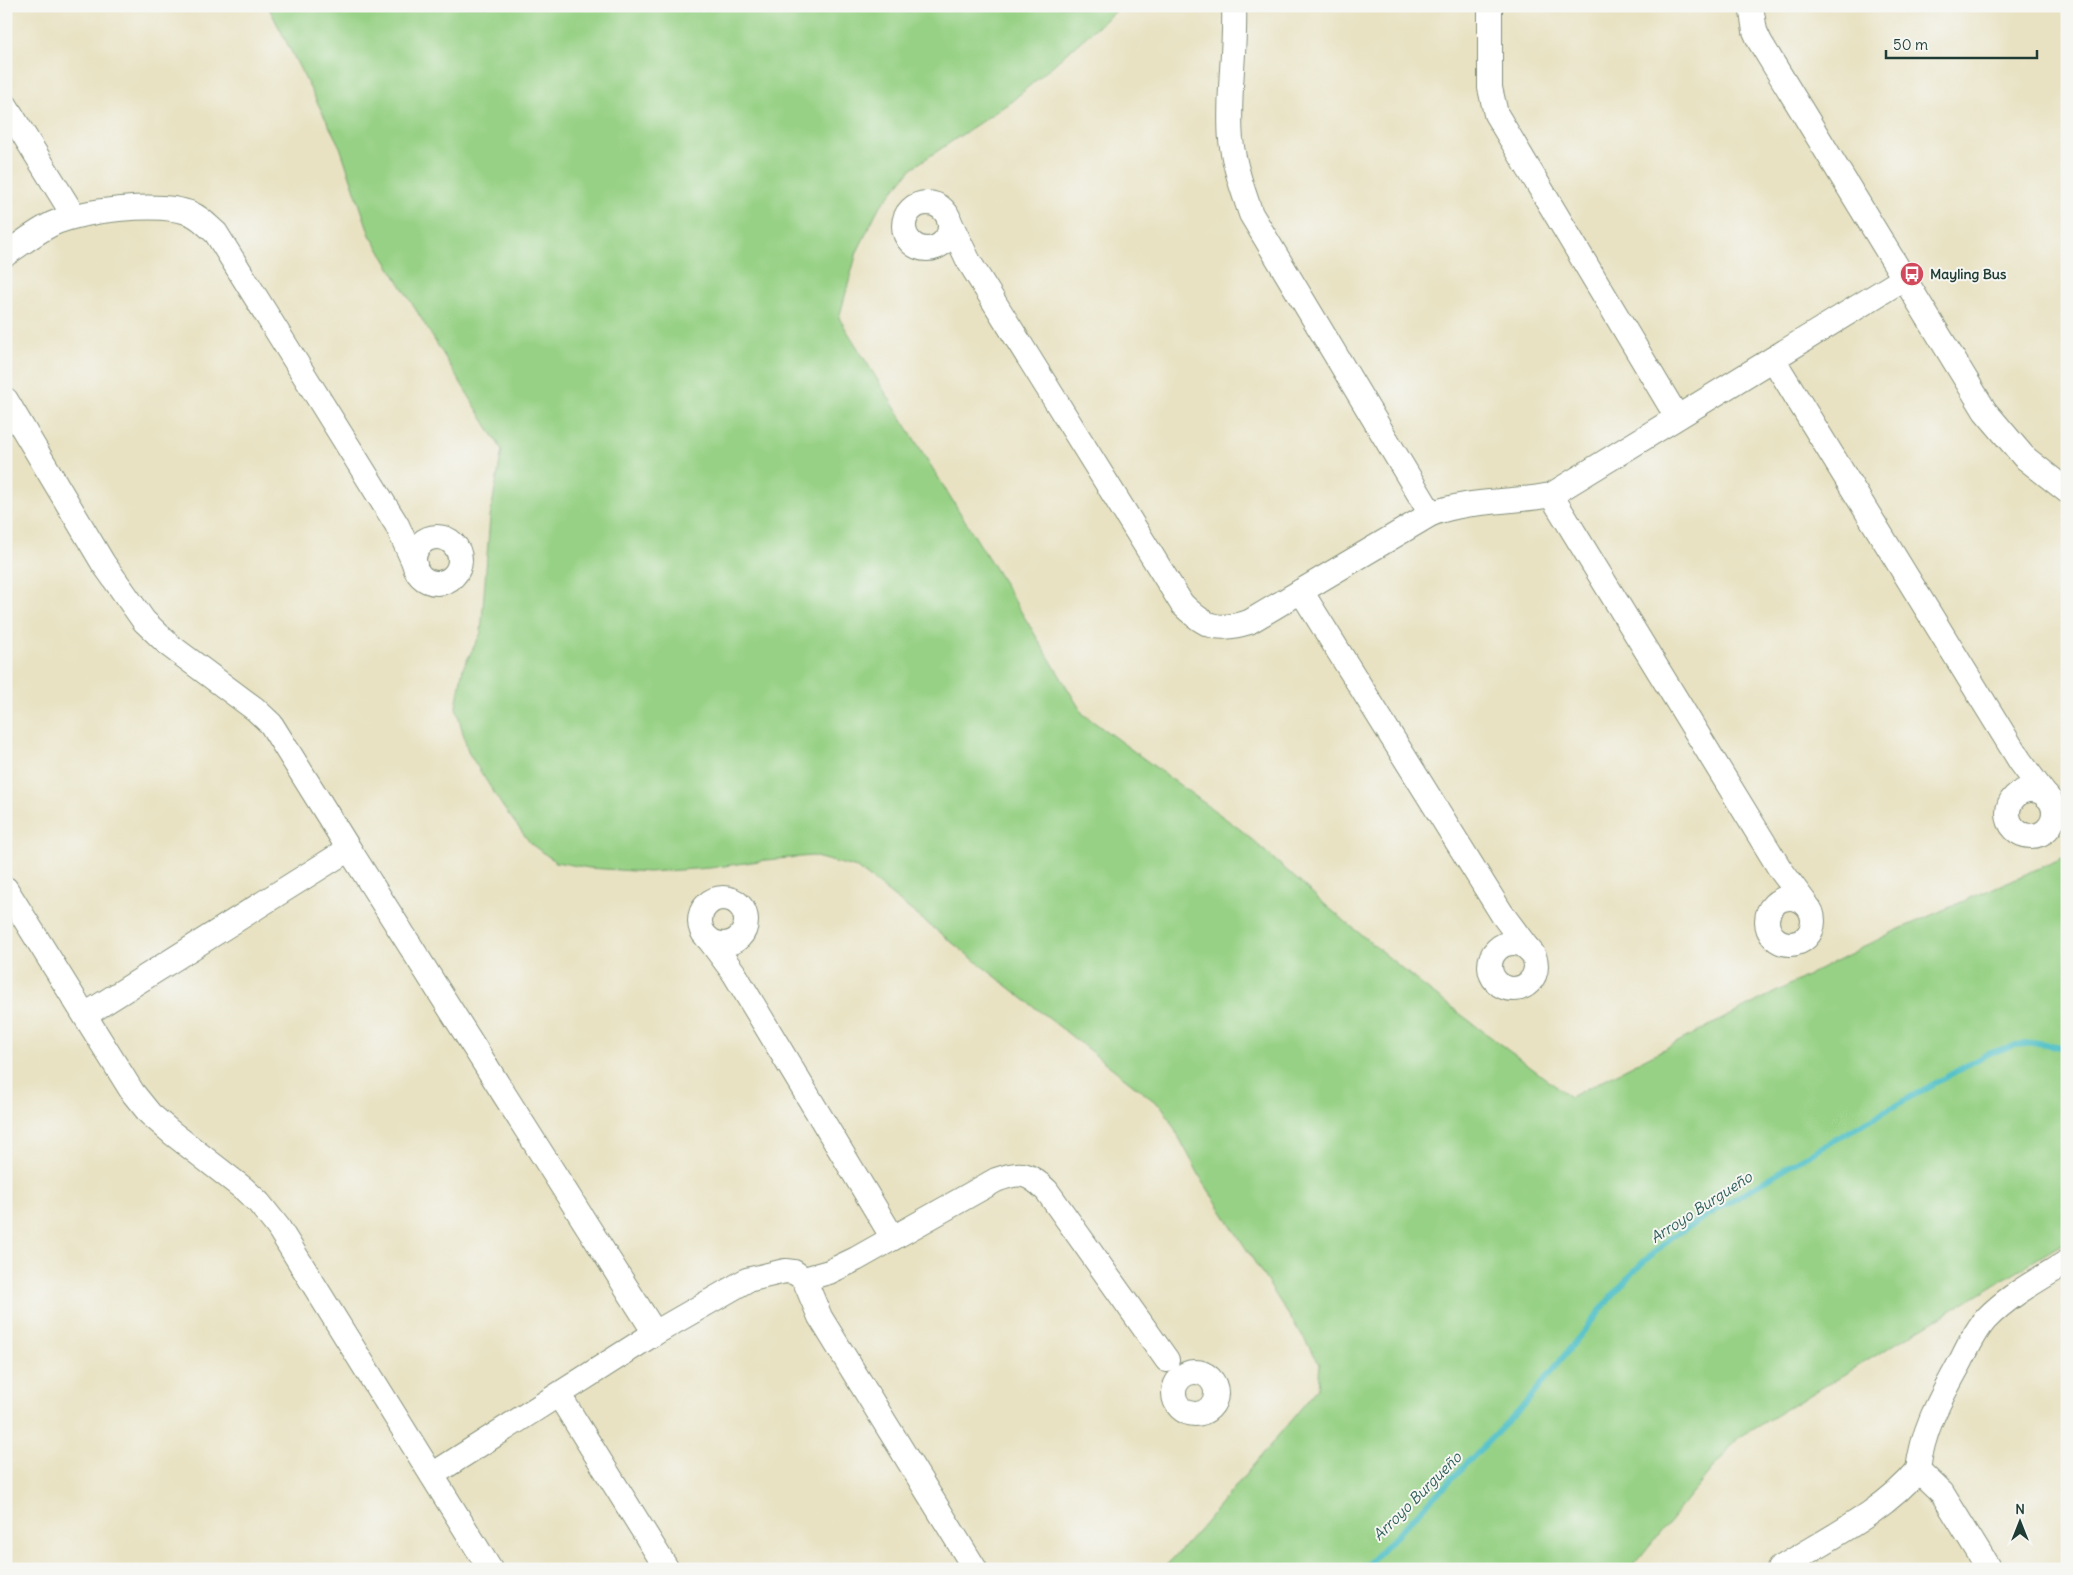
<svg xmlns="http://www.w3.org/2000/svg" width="2073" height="1575" viewBox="0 0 2073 1575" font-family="Delius,sans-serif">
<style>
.green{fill:#97d185;stroke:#5b875c}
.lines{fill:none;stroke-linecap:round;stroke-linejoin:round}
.stream{stroke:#53c1c8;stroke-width:6}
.street-casing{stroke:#84907b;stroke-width:26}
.street{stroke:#fff;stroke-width:24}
.labels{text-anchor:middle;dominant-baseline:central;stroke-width:4;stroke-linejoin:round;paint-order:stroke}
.poi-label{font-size:14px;font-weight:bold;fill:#1f3d34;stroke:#f6f6f2;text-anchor:start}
.water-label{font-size:15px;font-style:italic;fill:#2c5e59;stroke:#f6f6f2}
</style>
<rect width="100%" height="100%" fill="#f6f6f2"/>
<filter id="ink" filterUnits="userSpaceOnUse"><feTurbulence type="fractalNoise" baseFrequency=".02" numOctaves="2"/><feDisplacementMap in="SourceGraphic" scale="10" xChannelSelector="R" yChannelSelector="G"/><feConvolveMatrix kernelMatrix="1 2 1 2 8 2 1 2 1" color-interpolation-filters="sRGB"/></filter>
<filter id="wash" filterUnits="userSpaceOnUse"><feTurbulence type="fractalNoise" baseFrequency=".0096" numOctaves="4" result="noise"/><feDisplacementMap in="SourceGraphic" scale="20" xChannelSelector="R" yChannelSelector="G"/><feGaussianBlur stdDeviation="1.12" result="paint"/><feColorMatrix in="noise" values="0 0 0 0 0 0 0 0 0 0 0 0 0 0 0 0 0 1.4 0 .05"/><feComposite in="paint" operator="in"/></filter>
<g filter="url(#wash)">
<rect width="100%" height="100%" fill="#e8e2c2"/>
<path class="green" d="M268,6H1121L1012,101L912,168L878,209L857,252L839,318L1002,580L1083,714L1241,830L1329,908L1422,985L1570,1097L1895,931L2067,856V1241L1738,1438L1630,1569H1163L1200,1529L1318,1388L1320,1364L1202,1180L1163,1108L857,868L812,856L766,860L710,868L648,872L589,868L556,862L531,844L503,807L468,752L456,707L463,668L481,633L490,517L502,450L370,235L340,147Z"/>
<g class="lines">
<path class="stream" d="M1363,1569L1527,1402L1611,1297L1641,1264L1672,1237L1797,1161L1987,1054L2016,1045L2039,1043L2067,1048"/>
</g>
</g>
<g filter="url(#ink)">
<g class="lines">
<g class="street-casing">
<g id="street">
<path d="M1234,6C1236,51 1227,96 1231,140C1234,165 1243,191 1251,214L1431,514"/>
<path d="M1490,6V88L1496,114L1677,417"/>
<path d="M1751,6L1755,31L1760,42L1985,411L2024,457L2067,491"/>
<path d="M6,106L74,216"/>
<circle cx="927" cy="226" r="23"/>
<path d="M949,220L968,260L1182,604C1205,627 1217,632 1249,622L1431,514C1470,499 1511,503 1551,495L1903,279"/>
<path d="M6,254C21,244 36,232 52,224C81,210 161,201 192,214C201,218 208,226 216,233L397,525L415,565"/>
<path d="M1773,359L2020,761L2046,796"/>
<path d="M6,400L103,563L144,621L169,645L255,709L271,724L349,849L85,1015"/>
<path d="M1551,495L1780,869L1806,904"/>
<circle cx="437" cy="560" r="23"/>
<path d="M1301,591L1502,914L1528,949"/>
<circle cx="2031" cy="813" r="23"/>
<path d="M349,849L655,1333"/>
<path d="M6,889L133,1093L150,1114L172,1133L244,1189L259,1203L278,1227L490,1569"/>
<circle cx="723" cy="921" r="23"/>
<circle cx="1790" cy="921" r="23"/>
<path d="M708,938L734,973L893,1238"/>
<circle cx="1513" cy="966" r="23"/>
<path d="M804,1279L829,1272L856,1259L996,1180C1020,1171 1028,1172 1047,1191L1167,1360"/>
<circle cx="1195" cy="1393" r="21"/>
<path d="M559,1395L667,1569"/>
<path d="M432,1475L655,1333L747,1280L785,1271L794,1272L804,1279L820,1317L975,1569"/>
<path d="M1779,1569C1825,1540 1884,1512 1918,1470"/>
<path d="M1989,1569L1942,1493L1918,1470C1923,1427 1941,1398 1961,1361C1968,1347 1975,1331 1986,1319C2009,1295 2040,1279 2067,1262"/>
</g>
</g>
<use href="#street" class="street"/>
</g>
</g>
<defs>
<g id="bus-disc" transform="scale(1.25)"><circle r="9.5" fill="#d1495b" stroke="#f6f6f2"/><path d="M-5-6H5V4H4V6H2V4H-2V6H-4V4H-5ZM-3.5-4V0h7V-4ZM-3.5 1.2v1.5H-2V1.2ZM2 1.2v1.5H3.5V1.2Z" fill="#fff"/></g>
</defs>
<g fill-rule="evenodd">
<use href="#bus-disc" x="1912" y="274"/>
</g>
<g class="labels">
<g class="poi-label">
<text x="1930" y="274">Mayling Bus</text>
</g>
<g class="water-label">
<text transform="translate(1701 1207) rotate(-33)">Arroyo Burgueño</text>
<text transform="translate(1417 1496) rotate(-45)">Arroyo Burgueño</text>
</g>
</g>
<rect width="2073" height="1575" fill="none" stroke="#f6f6f2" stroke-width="25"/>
<g transform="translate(2020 1522)" stroke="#f6f6f2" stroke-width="4" paint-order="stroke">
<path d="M0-4L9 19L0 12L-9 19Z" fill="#1f3d34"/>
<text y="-8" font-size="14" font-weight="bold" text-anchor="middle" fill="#1f3d34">N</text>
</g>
<path d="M1886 50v8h151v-8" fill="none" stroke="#1f3d34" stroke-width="2.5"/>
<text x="1893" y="50" font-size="15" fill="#1f3d34" stroke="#f6f6f2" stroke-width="4" paint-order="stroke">50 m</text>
</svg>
